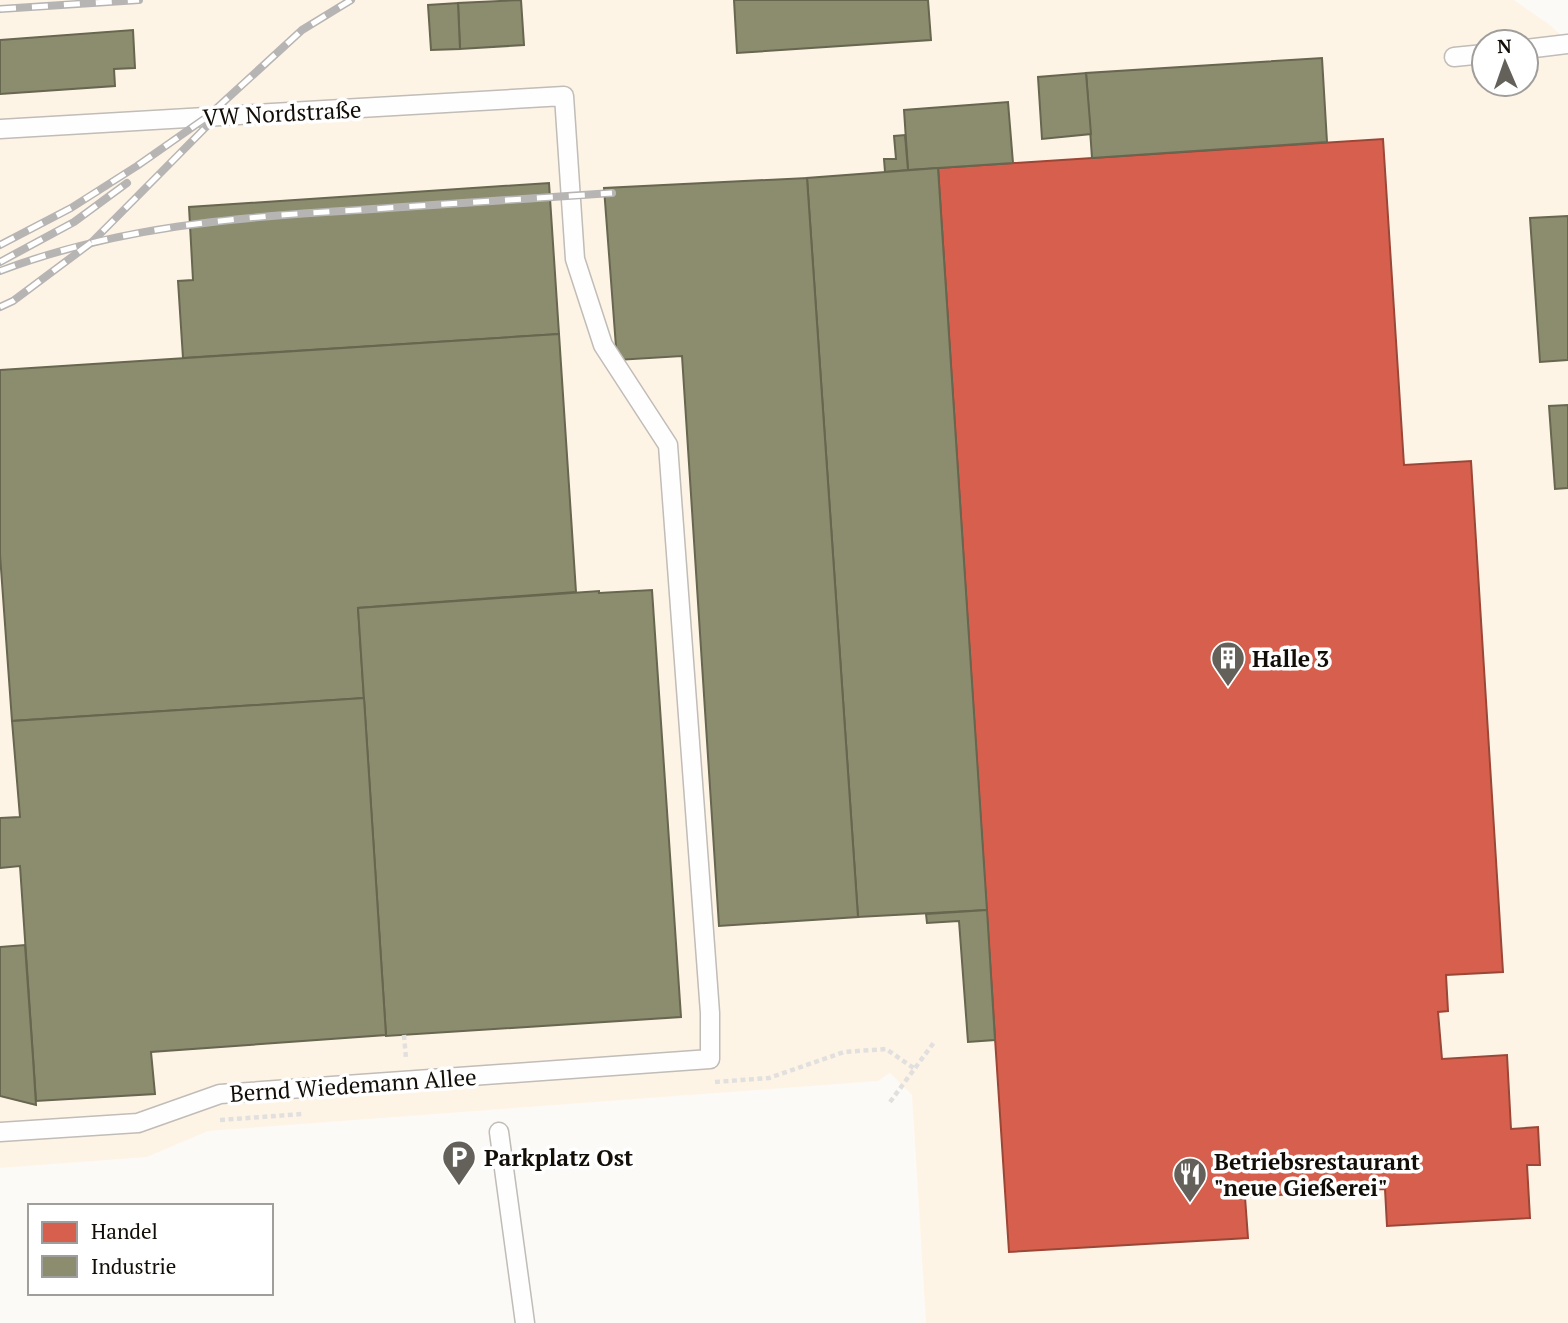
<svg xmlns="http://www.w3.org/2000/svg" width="1568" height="1323" viewBox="0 0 1568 1323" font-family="'PT Serif',serif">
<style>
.built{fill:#fef4e6;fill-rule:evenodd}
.shops{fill:#d6604d;stroke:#9b4738;stroke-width:2}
.industry{fill:#8c8c6e;stroke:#67664f;stroke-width:2}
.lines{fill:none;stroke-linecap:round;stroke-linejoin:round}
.service-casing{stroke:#c0bcb7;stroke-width:21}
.path{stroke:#e1e0df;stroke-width:4.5;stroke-dasharray:5 3.5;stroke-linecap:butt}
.service{stroke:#fffefe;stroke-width:18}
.rail-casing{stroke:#b6b5b4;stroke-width:8}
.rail{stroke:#fff;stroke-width:5;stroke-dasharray:16;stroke-linecap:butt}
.labels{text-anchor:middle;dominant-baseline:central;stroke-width:7;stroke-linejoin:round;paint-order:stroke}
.street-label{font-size:23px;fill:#120d06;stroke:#fff}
.poi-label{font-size:23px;font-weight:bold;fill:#120d06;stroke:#fff;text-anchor:start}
</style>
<rect width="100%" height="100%" fill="#fcfaf7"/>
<path class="built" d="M0,0H1514L1550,25L1568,42V1323H926L912,1095L890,1073L878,1081L208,1131L147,1157L0,1168ZM1484,42H1526V84H1484Z"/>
<path class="shops" d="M1383,139L1404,465L1471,461L1503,972L1446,975L1448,1011L1438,1012L1442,1059L1507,1055L1511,1129L1538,1127L1540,1165H1527L1530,1218L1387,1226L1385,1189L1245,1197L1248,1238L1009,1252L938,168Z"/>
<g class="industry">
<path d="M521,0L524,45L460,49L458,3Z"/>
<path d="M734,0H928L931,40L737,53Z"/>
<path d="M458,3L460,49L431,50L428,5Z"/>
<path d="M133,30L135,68L114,69L115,86L0,94V40Z"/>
<path d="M1322,58L1327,142L1092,158L1086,73Z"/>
<path d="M1086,73L1091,134L1042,139L1038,77Z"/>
<path d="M1008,102L1013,163L908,170L904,110Z"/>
<path d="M905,135L908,170L885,172L884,159H896L894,136Z"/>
<path d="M938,168L987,910L858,917L807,178Z"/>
<path d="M807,178L858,917L719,926L682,356L617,360L604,188Z"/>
<path d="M549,183L559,334L183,358L178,281L193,280L189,207Z"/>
<path d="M1568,216V360L1540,362L1530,218Z"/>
<path d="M559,334L576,592L358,608L364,698L12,721L0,555V370Z"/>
<path d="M1568,405V488L1555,489L1549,406Z"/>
<path d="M652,590L681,1017L386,1036L358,608L599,591V593Z"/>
<path d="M364,698L386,1035L151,1052L155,1094L36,1101L20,866L0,868V818L20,817L12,721Z"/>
<path d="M987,910L995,1040L968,1042L959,921L927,923L926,914Z"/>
<path d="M25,945L33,1058L36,1105L0,1096V947Z"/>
</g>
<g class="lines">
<g class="service-casing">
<g id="service">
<path d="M1526,49L1568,44"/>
<path d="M1454,57L1484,54"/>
<path d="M0,129L564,96L575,259L603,345L668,445L710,1013V1059L220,1094L138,1123L0,1132"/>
<path d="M499,1132L525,1323"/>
</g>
</g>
<g class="path">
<path d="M404,1035L406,1059"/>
<path d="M715,1082L769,1078L844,1052L886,1049L915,1069"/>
<path d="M890,1102L935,1041"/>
<path d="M220,1120L302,1114"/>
</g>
<use href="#service" class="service"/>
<g class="rail-casing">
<g id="rail">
<path d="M0,9L139,0"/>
<path d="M0,245L71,208L137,166L207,117L302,30L351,0"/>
<path d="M0,262L74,222L127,183"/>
<path d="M0,271C116,227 236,217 358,210C443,204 527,199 612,193"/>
<path d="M0,307L13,301L92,242L211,122"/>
</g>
</g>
<use href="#rail" class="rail"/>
</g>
<defs>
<g id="building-pin" transform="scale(1.75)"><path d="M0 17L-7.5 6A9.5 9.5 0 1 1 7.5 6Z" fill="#64605a" stroke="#fff"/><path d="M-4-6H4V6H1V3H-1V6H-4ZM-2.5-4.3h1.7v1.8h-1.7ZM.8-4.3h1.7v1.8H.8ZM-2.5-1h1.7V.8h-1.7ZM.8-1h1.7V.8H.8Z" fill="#fff"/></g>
<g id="parking-pin" transform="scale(1.75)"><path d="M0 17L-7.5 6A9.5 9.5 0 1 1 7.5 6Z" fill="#64605a" stroke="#fff"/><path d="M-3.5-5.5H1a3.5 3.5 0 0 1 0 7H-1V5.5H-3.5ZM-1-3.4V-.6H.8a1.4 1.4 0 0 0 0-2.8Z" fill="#fff"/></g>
<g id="restaurant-pin" transform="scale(1.75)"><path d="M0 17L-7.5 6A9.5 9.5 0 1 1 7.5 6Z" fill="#64605a" stroke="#fff"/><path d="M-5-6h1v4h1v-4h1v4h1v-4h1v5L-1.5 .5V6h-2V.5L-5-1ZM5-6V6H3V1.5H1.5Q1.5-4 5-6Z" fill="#fff"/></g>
</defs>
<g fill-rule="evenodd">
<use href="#building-pin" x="1228" y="658"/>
<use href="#parking-pin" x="459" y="1157"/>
<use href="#restaurant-pin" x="1190" y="1174"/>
</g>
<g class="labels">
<g class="street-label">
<text transform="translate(282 113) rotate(-3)">VW Nordstraße</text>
<text transform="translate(353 1085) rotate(-4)">Bernd Wiedemann Allee</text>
</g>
<g class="poi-label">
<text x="1252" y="658">Halle 3</text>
<text x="484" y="1157">Parkplatz Ost</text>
<text x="1214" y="1161">Betriebsrestaurant<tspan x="1214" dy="26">"neue Gießerei"</tspan></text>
</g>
</g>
<rect x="28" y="1204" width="245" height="91" fill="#ffffff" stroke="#a09e9b" stroke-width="2"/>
<rect x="42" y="1222" width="35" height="21" fill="#d6604d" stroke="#a09e9b" stroke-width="2"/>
<text x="91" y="1239" font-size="21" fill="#120d06">Handel</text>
<rect x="42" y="1256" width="35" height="21" fill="#8c8c6e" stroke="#a09e9b" stroke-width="2"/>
<text x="91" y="1274" font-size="21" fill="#120d06">Industrie</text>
<g transform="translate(1505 63) rotate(358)"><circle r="33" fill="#ffffff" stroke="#a09e9b" stroke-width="2"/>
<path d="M0-5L12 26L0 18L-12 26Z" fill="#64605a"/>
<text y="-10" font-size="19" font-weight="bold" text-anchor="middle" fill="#120d06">N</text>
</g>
</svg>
